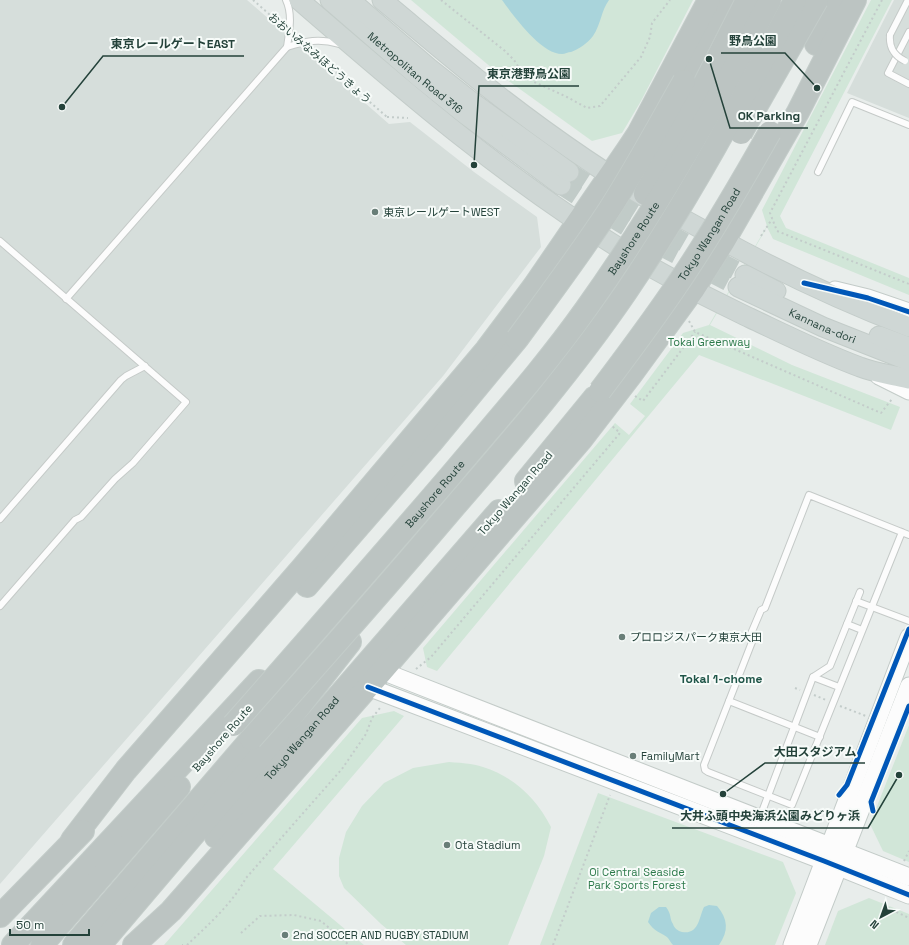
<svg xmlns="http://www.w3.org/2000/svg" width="909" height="945" viewBox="0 0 909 945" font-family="'Space Grotesk','Noto Sans JP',sans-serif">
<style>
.built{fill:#d6dedb}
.green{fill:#d1e6d8}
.water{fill:#a9d4db}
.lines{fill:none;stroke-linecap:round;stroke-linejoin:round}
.primary-tunnel{stroke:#c1cbc8;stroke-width:19;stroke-dasharray:19 10;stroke-linecap:butt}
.lane-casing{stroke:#c5cac8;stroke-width:8}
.secondary-casing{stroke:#c3cbc8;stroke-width:19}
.primary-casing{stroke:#c3ccc9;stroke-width:21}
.highway-casing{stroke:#c3ccc9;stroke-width:24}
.path{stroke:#c3ccca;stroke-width:2;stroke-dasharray:2 3;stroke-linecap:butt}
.lane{stroke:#fcfcfc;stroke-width:6}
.secondary{stroke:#fcfcfc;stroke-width:17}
.primary{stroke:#cfd7d5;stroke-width:19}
.highway{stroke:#bcc4c2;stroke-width:22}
.lane-bridge-casing{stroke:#c5cac8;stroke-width:8;stroke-linecap:butt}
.highway-bridge-casing{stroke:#c3ccc9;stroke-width:24;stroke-linecap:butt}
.path-bridge{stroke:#c3ccca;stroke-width:2;stroke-dasharray:2 3;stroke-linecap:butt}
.lane-bridge{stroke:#fcfcfc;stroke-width:6}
.highway-bridge{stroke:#bcc4c2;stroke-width:22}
.cycleway-casing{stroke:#f7fbf9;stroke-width:8}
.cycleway{stroke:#0057b8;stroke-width:5}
.poi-dot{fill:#697e78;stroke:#f7fbf9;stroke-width:1.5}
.labels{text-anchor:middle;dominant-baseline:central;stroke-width:4;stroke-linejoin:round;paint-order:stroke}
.street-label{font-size:11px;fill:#24423a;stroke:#f7fbf9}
.poi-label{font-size:11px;fill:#24423a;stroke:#f7fbf9;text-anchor:start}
.park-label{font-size:11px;fill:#2d7a4b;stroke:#f7fbf9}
.neighbourhood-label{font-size:12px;font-weight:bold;fill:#1f5548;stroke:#f7fbf9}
.leader{fill:none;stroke:#24423a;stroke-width:1.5}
.callout-dot{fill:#24423a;stroke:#f7fbf9;stroke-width:1.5}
.callout-label{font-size:12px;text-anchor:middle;font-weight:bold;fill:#24423a;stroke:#f7fbf9;stroke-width:4;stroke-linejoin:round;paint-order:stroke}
</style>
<rect width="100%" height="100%" fill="#e8edeb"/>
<g class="built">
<path d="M0,0H247L389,124L410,122L474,172L537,217L541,247L443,376L0,884Z"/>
<path d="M894,0H909V118L847,93Z"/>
</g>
<g class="green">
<path d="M411,0H693L641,101L622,133L592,141L499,74Z"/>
<path d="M871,0H892L780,216L786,228L909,278V295L773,239L767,227L710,325L792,365L900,407L891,430L699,355L437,671L427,667L423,648L615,423L629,435L645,416L630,404L683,333L709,325L767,226L762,210Z"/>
<path d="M394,711L404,716L273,869L364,945H164L362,718Z"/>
<path d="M909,725V862L883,851L870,824Z"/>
<path d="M449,762C460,763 472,763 483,767C514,777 536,798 551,827L544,856L508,945H406L381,924L344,888L339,876V858L346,832L362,806L384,783L413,768Z"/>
<path d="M598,793L783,862L796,893L775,945H540Z"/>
<path d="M869,898L909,914V945H825L838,911Z"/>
</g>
<g class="water">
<path d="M502,0H609C601,11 601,24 593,36C588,43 579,49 571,52C568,52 565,54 562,54C541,54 513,15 502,0Z"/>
<path d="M709,905L717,906C728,919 729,931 719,945H673C671,943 669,939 667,937C658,931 655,932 648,922L651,913L659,907H666C672,915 669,918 673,924C674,928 678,931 682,932C699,935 699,917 704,907Z"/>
</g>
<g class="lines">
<g class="primary-tunnel">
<path d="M569,172C626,209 684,244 745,275"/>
<path d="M561,185L604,213L647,239L738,287"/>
</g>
<g class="lane-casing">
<g id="lane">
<path d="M286,0C293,15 289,32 287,47"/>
<path d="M909,32L888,73L909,84"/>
<path d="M890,35L908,0"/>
<path d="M818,172L852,102L909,125"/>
<path d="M0,241L186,402L133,463L115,479L81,517L75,520L0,606"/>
<path d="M66,299L287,47C306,41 319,38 339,44"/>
<path d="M0,519L121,380L126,376L145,366"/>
<path d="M902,532L792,805L708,772L705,770L704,765L752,642L750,636L761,610L765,608L809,495L909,535"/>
<path d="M856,601L909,621"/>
<path d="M847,624L862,630"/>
<path d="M813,677L839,687"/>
<path d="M729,701L820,737"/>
<path d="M760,817L813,677L830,666L860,592"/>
</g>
</g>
<g class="secondary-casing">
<g id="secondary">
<path d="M835,290L868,298L909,312"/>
<path d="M879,376L909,391"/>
<path d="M382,671L909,877"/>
<path d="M368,687L824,861L909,895"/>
<path d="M792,945L909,637"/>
<path d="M808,945L909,686"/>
</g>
</g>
<g class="primary-casing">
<g id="primary">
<path d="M299,0C405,92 513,185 634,257C671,280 711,299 750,318C786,335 822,353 860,367C875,373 893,375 909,379"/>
<path id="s1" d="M330,0L419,77L465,114L561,185"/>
<path d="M350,0L429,68L472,102L569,172"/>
<path d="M382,0C417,29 451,58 486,86C543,131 604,174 667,210C685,220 703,230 722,240C782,273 844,302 909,327"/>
<path d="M745,275L776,291"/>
<path id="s2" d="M738,287L823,327L909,361"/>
<path d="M879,336L909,347"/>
</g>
</g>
<g class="highway-casing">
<g id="highway">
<path d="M816,44L838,0"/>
<path d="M684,81L726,0"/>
<path d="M526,481L594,398"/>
<path d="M307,586L431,443L517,339"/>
<path id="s3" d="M216,837L499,511"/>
<path d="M72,840L126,770L303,567L486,350L534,286L628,149L638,134L709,0"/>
<path d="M0,916L83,831"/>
<path d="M13,945L259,681"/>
<path d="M42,945L179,787"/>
<path d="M74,945L251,739"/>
<path d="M100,945L263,753L350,642"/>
<path d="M134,945L171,911L382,671L581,440L631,375L693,290L724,241L798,112L855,0"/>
</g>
</g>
<g class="path">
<path d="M441,0L505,51L514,60L521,71L532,81L567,97L587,108L600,106L641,57L650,37L652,23L670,0"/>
<path d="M882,0L770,213L777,231L909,284"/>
<path d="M387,117L408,118"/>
<path d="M761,236L772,219"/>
<path d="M689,321L695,332L881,413L892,399"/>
<path d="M635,396L643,401L695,332"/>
<path d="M416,669L431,657L620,433L611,425"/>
<path d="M795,688L800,690"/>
<path d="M814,695L826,700"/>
<path d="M840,706L866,716"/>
<path d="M904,861L909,851"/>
<path d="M886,900L884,906L909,918"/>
<path d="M241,933L260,916L294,915L321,921L349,945"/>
<path d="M182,945H183"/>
<path d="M187,945C208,925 232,904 246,878L342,769L366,734L372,718L380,708"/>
<path d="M553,945L610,795"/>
</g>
<use href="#lane" class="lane"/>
<use href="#secondary" class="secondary"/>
<use href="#primary" class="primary"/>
<use href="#highway" class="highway"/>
<g class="lane-bridge-casing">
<path id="lane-bridge" d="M890,35C889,47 893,55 905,61"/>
</g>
<g class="highway-bridge-casing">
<g id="highway-bridge">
<path d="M741,133L817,0"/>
<path d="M645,194L682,128L747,0"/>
<path d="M517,339C548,297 580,254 609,210C636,168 659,125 684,81"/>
<path id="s4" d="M600,391C631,350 661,310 689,267C718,223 744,178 770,132"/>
<path id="s5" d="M233,725C306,642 379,559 451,475C497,420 545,367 586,309C656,211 715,106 770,0"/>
<path d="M251,739C320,662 388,585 455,506C515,437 574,368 626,292C689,199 742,100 795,0"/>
</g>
</g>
<path class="path-bridge" d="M253,0L387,117"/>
<use href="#lane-bridge" class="lane-bridge"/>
<use href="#highway-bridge" class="highway-bridge"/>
<g class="cycleway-casing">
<g id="cycleway">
<path d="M804,283L868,298L909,312"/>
<path d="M368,687L824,861L909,895"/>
<path d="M839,795L847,785L909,629"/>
<path d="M873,811L871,802L909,706"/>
</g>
</g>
<use href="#cycleway" class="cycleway"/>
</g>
<g class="poi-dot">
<circle cx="375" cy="212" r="4"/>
<circle cx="622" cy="637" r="4"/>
<circle cx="633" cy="756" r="4"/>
<circle cx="447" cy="845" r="4"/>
<circle cx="285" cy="935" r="4"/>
</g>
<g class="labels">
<g class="street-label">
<text transform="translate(320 58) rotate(41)">おおいみなみほどうきょう</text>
<text stroke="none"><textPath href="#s1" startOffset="112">Metropolitan Road 316</textPath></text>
<text stroke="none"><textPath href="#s4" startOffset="191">Tokyo Wangan Road</textPath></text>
<text stroke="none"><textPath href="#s5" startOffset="631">Bayshore Route</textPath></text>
<text stroke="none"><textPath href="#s2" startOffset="93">Kannana-dori</textPath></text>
<text stroke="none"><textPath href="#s5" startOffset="307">Bayshore Route</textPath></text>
<text transform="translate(515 493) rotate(-49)">Tokyo Wangan Road</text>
<text transform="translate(222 738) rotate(-49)">Bayshore Route</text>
<text stroke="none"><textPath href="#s3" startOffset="131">Tokyo Wangan Road</textPath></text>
</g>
<g class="poi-label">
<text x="383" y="212">東京レールゲートWEST</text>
<text x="630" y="637">プロロジスパーク東京大田</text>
<text x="641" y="756">FamilyMart</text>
<text x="455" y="845">Ota Stadium</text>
<text x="293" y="935">2nd SOCCER AND RUGBY STADIUM</text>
</g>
<g class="park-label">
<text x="709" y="342">Tokai Greenway</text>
<text x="637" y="872">Oi Central Seaside<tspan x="637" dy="13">Park Sports Forest</tspan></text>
</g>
<g class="neighbourhood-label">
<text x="721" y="679">Tokai 1-chome</text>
</g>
</g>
<path class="leader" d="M817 88L785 53H721M62 107L103 56H244M474 165L479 86H579M709 59L730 128H808M723 794L765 763H865M899 775L868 828H672"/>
<g class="callout-dot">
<circle cx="817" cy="88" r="4"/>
<circle cx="62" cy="107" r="4"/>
<circle cx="474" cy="165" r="4"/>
<circle cx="709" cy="59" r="4"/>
<circle cx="723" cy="794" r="4"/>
<circle cx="899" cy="775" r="4"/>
</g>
<g class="callout-label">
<text x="753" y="45">野鳥公園</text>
<text x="173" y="48">東京レールゲートEAST</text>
<text x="529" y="78">東京港野鳥公園</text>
<text x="769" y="120">OK Parking</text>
<text x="815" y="756">大田スタジアム</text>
<text x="770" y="820">大井ふ頭中央海浜公園みどりヶ浜</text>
</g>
<g transform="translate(881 917) rotate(221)" stroke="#f7fbf9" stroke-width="3" paint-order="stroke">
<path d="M0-3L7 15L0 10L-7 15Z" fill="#24423a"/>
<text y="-6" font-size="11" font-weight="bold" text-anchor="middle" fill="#24423a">N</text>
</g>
<path d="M10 929v6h79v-6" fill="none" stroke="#24423a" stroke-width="2"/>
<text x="16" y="929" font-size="12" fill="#24423a" stroke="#f7fbf9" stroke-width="3" paint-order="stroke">50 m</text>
</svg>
